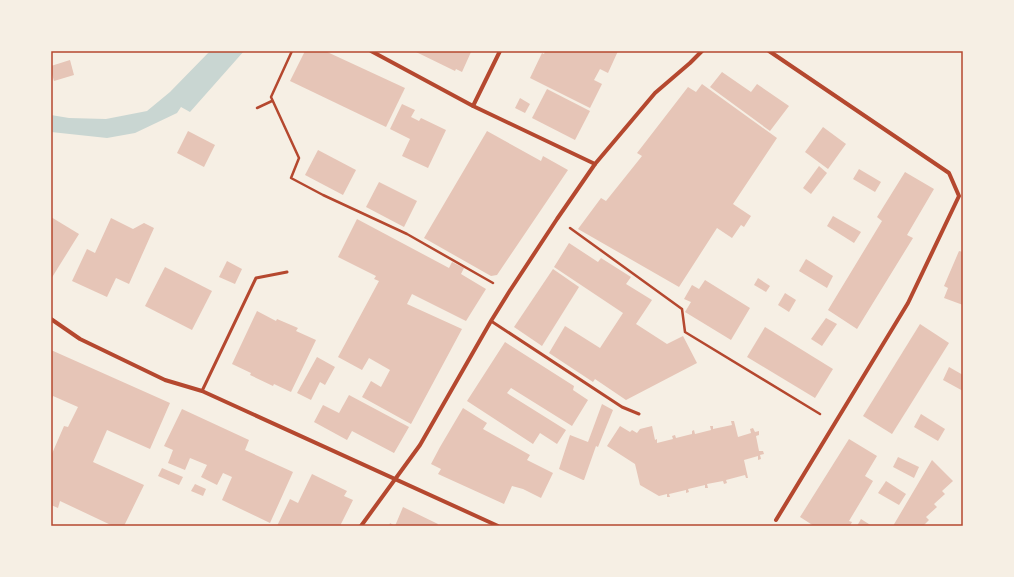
<svg xmlns="http://www.w3.org/2000/svg" width="1014" height="577" viewBox="0 0 1014 577" font-family="'Playfair Display',serif">
<style>
.water{fill:#c9d6d2}
.building{fill:#e6c5b7}
.lines{fill:none;stroke-linecap:round;stroke-linejoin:round}
.path{stroke:#b5482f;stroke-width:2.5}
.service{stroke:#b5482f;stroke-width:3}
.minor{stroke:#b5482f;stroke-width:4}
.neatline{fill:none;stroke:#b5482f;stroke-width:1.5}
</style>
<rect width="100%" height="100%" fill="#f6efe4"/>
<path class="water" d="M210,51H244L190,112L181,107L177,113L135,133L107,138L51,132V115L69,118L106,119L147,111L170,92Z"/>
<g class="building">
<path d="M305,51H325L405,88L386,127L290,81Z"/>
<path d="M414,51H469L471,52L462,72L456,69L455,71Z"/>
<path d="M545,51H618L608,73L600,69L594,80L602,84L590,108L530,78L542,53L544,54Z"/>
<path d="M70,60L74,75L54,81L51,71V66Z"/>
<path d="M722,72L751,92L757,84L789,106L770,131L710,87Z"/>
<path d="M702,84L777,138L733,204L751,216L744,227L741,225L732,238L717,228L679,287L578,229L601,198L606,201L642,156L637,153L688,87L696,92Z"/>
<path d="M547,89L590,111L575,140L532,118Z"/>
<path d="M520,98L530,104L525,113L515,108Z"/>
<path d="M402,104L415,110L411,117L419,121L421,118L446,130L428,168L402,156L410,139L390,129Z"/>
<path d="M823,127L846,144L828,169L805,152Z"/>
<path d="M188,131L215,145L204,167L177,153Z"/>
<path d="M487,131L541,161L543,156L568,170L497,275L491,276L424,238Z"/>
<path d="M318,150L356,170L343,195L305,175Z"/>
<path d="M819,166L827,173L811,194L803,188Z"/>
<path d="M859,169L881,182L875,192L853,179Z"/>
<path d="M905,172L934,189L907,235L913,238L857,329L828,310L882,221L877,217Z"/>
<path d="M379,182L417,201L404,227L366,207Z"/>
<path d="M833,216L861,232L854,243L827,226Z"/>
<path d="M51,217L79,234L51,279Z"/>
<path d="M111,218L133,229L144,223L154,228L129,284L116,278L107,297L72,281L87,249L95,253Z"/>
<path d="M357,219L449,268L452,262L464,268L461,274L486,289L466,321L412,294L407,304L462,329L411,424L362,397L371,381L381,387L390,370L369,358L362,370L338,357L379,281L374,279L376,276L338,257Z"/>
<path d="M569,243L598,262L601,258L631,277L626,284L652,300L636,324L667,344L683,336L697,363L626,400L595,379L593,382L549,353L565,326L600,348L623,313L554,267Z"/>
<path d="M959,251L963,252V305L944,298L948,288L944,286Z"/>
<path d="M806,259L833,276L827,288L799,271Z"/>
<path d="M227,261L242,269L235,284L219,277Z"/>
<path d="M165,267L212,291L192,330L145,306Z"/>
<path d="M553,269L579,287L542,346L514,327Z"/>
<path d="M758,278L770,286L766,292L754,285Z"/>
<path d="M705,280L750,308L731,340L685,312L691,302L684,299L692,285L699,289Z"/>
<path d="M785,293L796,300L789,312L778,305Z"/>
<path d="M257,311L276,321L277,319L298,328L296,331L316,340L291,392L274,384L273,386L250,375L251,373L232,364Z"/>
<path d="M826,318L837,324L822,346L811,339Z"/>
<path d="M920,324L949,343L892,434L863,416Z"/>
<path d="M765,327L833,369L815,398L747,357Z"/>
<path d="M505,342L574,386L573,390L588,400L572,426L511,388L507,393L566,430L557,444L540,433L533,444L467,401Z"/>
<path d="M51,350L170,403L150,449L107,430L93,462L144,485L124,526H113L60,501L58,508L51,505V456L64,426L68,427L78,407L53,396L51,401Z"/>
<path d="M317,357L335,367L325,385L320,382L311,400L297,393Z"/>
<path d="M949,367L963,375V391L943,380Z"/>
<path d="M349,395L409,427L394,453L352,431L347,440L314,422L323,405L339,413Z"/>
<path d="M602,404L613,410L598,447L596,446L584,480H583L559,469L570,435L588,442Z"/>
<path d="M463,408L487,423L483,429L530,455L527,460L553,473L541,498L523,489L512,486L504,504L438,474L441,469L431,464L440,447Z"/>
<path d="M182,409L249,440L245,450L293,472L270,523L222,500L232,477L223,473L217,485L201,477L207,465L190,458L185,470L168,463L173,450L164,446Z"/>
<path d="M921,414L945,429L938,441L914,427Z"/>
<path d="M731,421H734L738,437L751,433L750,429L753,428L755,432L759,431V435L756,436L759,451H763L764,454L760,455L761,459L758,460V456L744,460L748,478H746L745,475L726,480L727,483L724,484L723,481L707,484L708,488H705V485L688,489L689,492L686,493V490L669,494L670,497H667V494L659,496L640,485L635,464L607,446L620,426L630,432L632,430L637,433L640,429L652,426L655,440L657,439V443L673,439L672,436L675,435L676,438L692,434V431L694,430L695,434L711,430L710,426H713V429L732,425Z"/>
<path d="M849,439L877,456L865,476L873,481L849,521L852,522L850,526H814L800,517Z"/>
<path d="M898,457L919,467L914,478L893,467Z"/>
<path d="M932,460L953,481L942,491L945,494L934,504L937,507L926,517L929,520L923,526H893Z"/>
<path d="M162,468L183,477L179,485L158,476Z"/>
<path d="M312,474L347,491L344,496L353,500L340,526H277L290,499L298,503Z"/>
<path d="M886,481L906,494L899,505L878,493Z"/>
<path d="M195,484L206,489L203,496L191,491Z"/>
<path d="M403,507L438,524L437,526H389L390,523L395,526Z"/>
<path d="M861,519L872,526H857Z"/>
</g>
<g class="lines">
<g class="path">
<path d="M292,51L271,97L299,158L291,178L323,195L407,234L493,283"/>
<path d="M257,108L272,101"/>
<path d="M570,228L682,309L685,332L820,414"/>
</g>
<g class="service">
<path d="M491,321L622,407L639,414"/>
<path d="M202,391L256,278L287,272"/>
</g>
<g class="minor">
<path d="M371,51L473,106L595,164"/>
<path d="M769,51L949,173L959,196L908,303L776,520"/>
<path d="M473,106L500,51"/>
<path d="M51,319L80,339L165,380L202,391L498,526"/>
<path d="M361,526L420,445L491,321L509,292L557,219L595,164L655,93L690,63L702,51"/>
</g>
</g>
<rect width="1014" height="577" fill="none" stroke="#f6efe4" stroke-width="104"/>
<rect x="52" y="52" width="910" height="473" class="neatline"/>
</svg>
